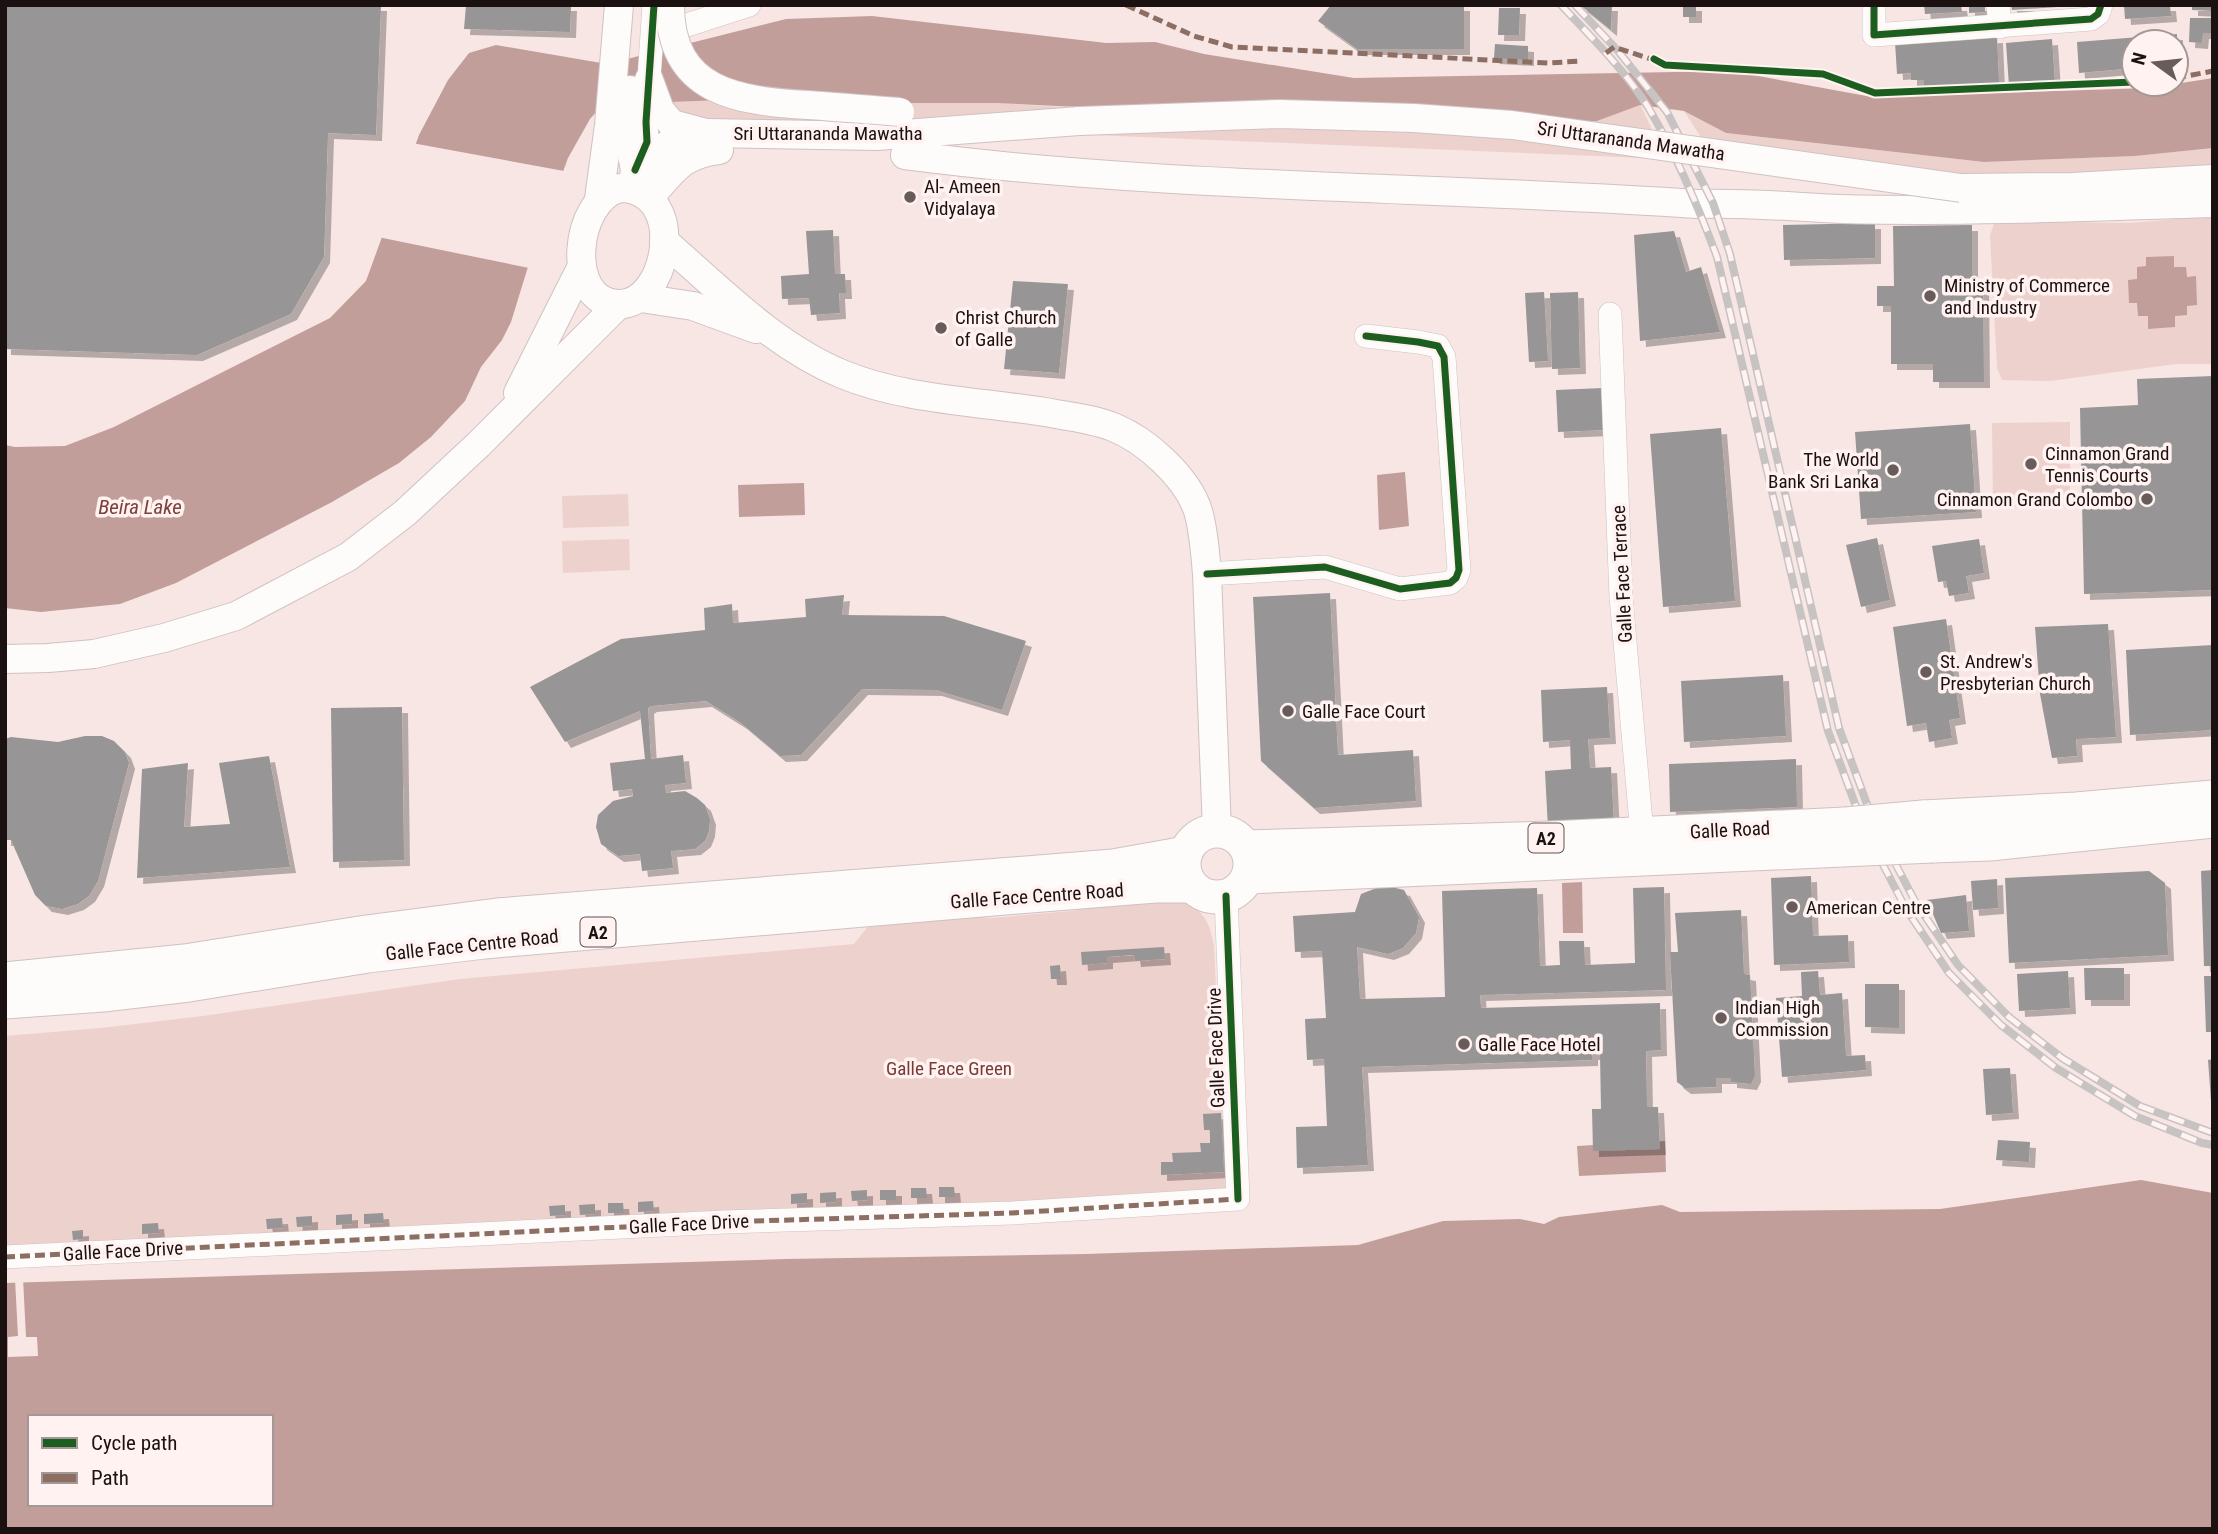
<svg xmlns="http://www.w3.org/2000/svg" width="2218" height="1534" viewBox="0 0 2218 1534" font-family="'Roboto Condensed',sans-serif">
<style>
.green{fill:#edd1cd}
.water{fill:#c29e9a;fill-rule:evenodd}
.pier{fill:#f7e6e4}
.building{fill:#979595;filter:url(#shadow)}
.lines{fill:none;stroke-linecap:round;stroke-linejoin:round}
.minor-casing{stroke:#cfc2c1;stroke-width:24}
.major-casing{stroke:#cfc2c1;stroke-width:30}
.highway-casing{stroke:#cfc2c1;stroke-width:35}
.minor{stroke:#fefbfb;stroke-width:23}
.major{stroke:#fefbfb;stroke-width:28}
.highway{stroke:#fefbfb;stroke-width:33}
.rail-casing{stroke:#c8c3c3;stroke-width:8}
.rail{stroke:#fff2f0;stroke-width:5;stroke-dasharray:16;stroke-linecap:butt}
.major-bridge-casing{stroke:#cfc2c1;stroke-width:30;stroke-linecap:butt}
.highway-bridge-casing{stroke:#cfc2c1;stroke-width:35;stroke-linecap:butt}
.major-bridge{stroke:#fefbfb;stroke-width:28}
.highway-bridge{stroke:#fefbfb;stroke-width:33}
.quiet{stroke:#8d6e63;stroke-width:5;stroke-dasharray:10 5;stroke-linecap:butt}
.cycleway-casing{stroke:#fff2f0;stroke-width:11}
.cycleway{stroke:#1b5e20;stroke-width:7}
.poi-dot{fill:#685c5a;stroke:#fff2f0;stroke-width:2.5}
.labels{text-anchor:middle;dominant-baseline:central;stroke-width:7;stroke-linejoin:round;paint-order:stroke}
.shield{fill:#fff2f0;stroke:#5f5453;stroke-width:2}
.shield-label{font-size:18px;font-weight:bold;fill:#1b1110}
.street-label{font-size:19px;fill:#1b1110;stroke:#fff2f0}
.poi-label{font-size:19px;fill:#1b1110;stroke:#fff2f0;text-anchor:start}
.park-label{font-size:19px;fill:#773b36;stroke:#fff2f0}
.water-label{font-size:21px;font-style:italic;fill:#7c3f3a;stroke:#fff2f0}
</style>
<defs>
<filter id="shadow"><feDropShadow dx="6" dy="6" stdDeviation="0" flood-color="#0004"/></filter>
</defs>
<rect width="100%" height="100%" fill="#f7e6e4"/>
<g class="green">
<path d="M779,98L903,103H995L1193,114L1597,121L1640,104L1666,159L644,116L645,103Z"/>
<path d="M1684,111L1726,133L1984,162L2135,156L2213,148V165C2111,176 2005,179 1903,169C1836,163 1769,149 1702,139Z"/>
<path d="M2213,216V364H2176L2050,381L2002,380L1997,368L1990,235L1994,224L2002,221L2130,223Z"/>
<path d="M2070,422V506L1993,507L1992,423Z"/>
<path d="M628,494L629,526L563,528L562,496Z"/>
<path d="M629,539L630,570L563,573L562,541Z"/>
<path d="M1178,900C1204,910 1209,920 1214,946L1227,1211L731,1229L730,1233L721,1234V1230L153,1261V1257L5,1263V1036L101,1028L203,1016L460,979L854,944L870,924L952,913L991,918L1072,911L1102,905Z"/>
</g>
<g class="water">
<path d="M872,16L1106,43L1155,42L1204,54L1354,78L1731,71L1872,97L2150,88L2213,78V148L2135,156L1984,162L1726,133L1684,111L1640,105L1597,121L1497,127L995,103H903L779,98L645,103L597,111L590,119L568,158L527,270L511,322L502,340L481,367L465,401L431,437L399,463L332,502L176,583L120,604L41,612L5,608V445L15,447L65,446L114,427L330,318L366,281L419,135L448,80L469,53L496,45L607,64L786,19Z"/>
<path d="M2174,256V267H2186L2187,277L2196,276L2197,305L2187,306V315L2175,316V327L2148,329V316H2138L2137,303H2129L2128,280L2137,279V267L2146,266V257Z"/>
<path d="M1405,472L1409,526L1379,530L1377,475Z"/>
<path d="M804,483L805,515L739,517L738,485Z"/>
<path d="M1582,882L1583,933H1563L1562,883Z"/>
<path d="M1665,1141L1666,1172L1579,1176L1577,1146Z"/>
<path d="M2141,1180L2213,1193V1529H5V1283L786,1259L1086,1254L1358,1245L1443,1221L1520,1219L1544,1224L1559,1217L1662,1205L1680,1212L1940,1209ZM30,1417H271V1504H30Z"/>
</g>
<g class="pier">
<path d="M412,143L564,171L529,268L378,237Z"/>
<path d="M23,1278L26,1337H37L38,1356L8,1357V1337L18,1336L15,1279Z"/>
</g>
<g class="building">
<path d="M5,5H381L376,135L328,133L324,257L291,314L197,355L5,349Z"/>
<path d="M466,5H571L570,32L464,29Z"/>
<path d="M1331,5H1464V49H1357L1318,21Z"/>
<path d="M1580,5H1612L1611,30Z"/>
<rect x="1683" y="5" width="13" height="12"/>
<path d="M1924,5H1961L1962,12L1925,14Z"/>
<path d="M1969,5H1985V12L1969,13Z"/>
<path d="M2011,5H2058V7L2012,10Z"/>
<path d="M2124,5H2170L2171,16L2125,19Z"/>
<path d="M2192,5H2213V11L2192,10Z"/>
<path d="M1499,8H1520L1519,35H1498Z"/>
<path d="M2190,18H2213V33H2203L2202,43L2189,42Z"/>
<path d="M2177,34V42H2134V68L2079,73L2077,42Z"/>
<path d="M1997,37L1999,83L1924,87V80H1911V73L1897,74L1895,42Z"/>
<path d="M2052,39L2055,83L2009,86L2006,43Z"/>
<path d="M1495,44L1528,46V60L1494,58Z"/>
<path d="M1875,223V258L1784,260L1783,225Z"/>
<path d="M1972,225V279H1983L1984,382H1933V364H1891V306H1877V286H1894L1893,226Z"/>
<path d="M833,230L835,274H845L846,293H839L840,313L811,315L809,298L782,299L781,276L809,274L806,231Z"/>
<path d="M1674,231L1686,272L1701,267L1720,332L1640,341L1634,235Z"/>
<path d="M1013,281L1068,284L1059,373L1004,369Z"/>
<path d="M1544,292L1548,361L1529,362L1525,293Z"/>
<path d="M1578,292L1580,368L1552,369L1550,293Z"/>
<path d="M2213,376V590L2084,594L2080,408L2138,405L2137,379Z"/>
<path d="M1603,388L1604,430L1558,432L1556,390Z"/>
<path d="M1970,424L1976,512L1861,519L1855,432Z"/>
<path d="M1721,428L1735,601L1663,607L1650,434Z"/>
<path d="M1877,538L1890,600L1861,607L1846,545Z"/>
<path d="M1979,539L1984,573L1966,576L1969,593L1949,596L1946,581L1938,582L1932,546Z"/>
<path d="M1330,593L1338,755L1413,750L1416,801L1314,808L1261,761L1253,597Z"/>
<path d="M844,595L842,615L944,616L1026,641L1002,710L936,690L862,689L801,755L780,756L741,723L706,701L651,706L648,708L651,759L683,755L686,783L665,785L666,793L685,791L697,798L705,805L710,819L709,831L705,841L695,849L671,851L673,868L642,871L640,854L618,856L601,844L596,827L598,815L613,801L633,796L632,789L613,791L610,763L645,759L640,711L565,742L530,687L621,639L705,630L704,608L732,604L733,623L806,617L805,599Z"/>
<path d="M1946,619L1960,718L1949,720L1952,738L1929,742L1926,723L1907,726L1893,627Z"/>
<path d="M2108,624L2116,737L2076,739L2077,756L2052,758L2040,694L2035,627Z"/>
<path d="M2213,645V730L2130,735L2126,650Z"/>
<path d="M1783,675L1786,736L1684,742L1681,681Z"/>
<path d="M1607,687L1610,738L1588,739L1590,768L1611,767L1614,826L1548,829L1545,771L1571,769L1570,740L1543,742L1541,690Z"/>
<path d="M402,707L404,860L333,862L331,708Z"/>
<path d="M85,736H102L114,741L125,752L129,763L98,881L89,896L78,904L62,909L46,906L35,895L11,840H5V739L11,737L58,742Z"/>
<path d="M269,756L290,867L137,878L142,769L188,763L184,827L230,824L219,763Z"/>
<path d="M1796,759L1797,807L1670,812L1669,764Z"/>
<path d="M2213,870V966H2204L2201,871Z"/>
<path d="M2149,871L2165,883L2168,955L2009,963L2005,878Z"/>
<path d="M1811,876L1813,936L1848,935L1849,962L1774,965L1771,878Z"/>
<path d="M1997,879L1998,908L1973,910L1971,881Z"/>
<path d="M1384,885L1404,890L1419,917L1416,933L1403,948L1388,954L1357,947L1360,999L1445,997L1442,891L1537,888L1540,966L1560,965L1559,941H1584L1585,965L1635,963L1633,888L1664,887L1666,990L1480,995L1481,1008L1660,1003L1661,1050L1646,1051L1647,1107H1658L1660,1149L1593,1151L1592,1109H1601L1600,1054H1592V1060L1362,1067L1368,1165L1297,1168L1296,1127L1327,1126L1324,1059L1307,1060L1305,1019L1326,1018L1322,951L1295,952L1293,916L1355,912L1361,894Z"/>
<path d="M1966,895L1969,931L1941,933L1927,900Z"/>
<path d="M1741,910L1744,974L1750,975L1755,1076L1751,1084L1731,1082V1078H1716V1087L1685,1088L1677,1082L1670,952H1678L1675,913Z"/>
<path d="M1164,947L1165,959L1135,961L1134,955L1107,957V963L1082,965L1081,952Z"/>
<path d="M1060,965L1061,979H1051L1050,966Z"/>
<path d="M2084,968H2124V1000H2085Z"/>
<path d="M1818,971L1820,995L1842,993L1846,1056L1865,1055L1866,1070L1782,1077L1776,998L1802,996L1801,972Z"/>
<path d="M2068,971L2070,1008L2019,1011L2017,974Z"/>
<path d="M2204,976H2213V1032H2206Z"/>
<path d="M1865,984H1899V1028L1865,1027Z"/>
<path d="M2213,1059V1101H2211L2208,1060Z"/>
<path d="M2010,1068L2013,1113L1986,1115L1983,1069Z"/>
<path d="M1221,1113L1224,1172L1161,1175V1162H1173L1172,1153L1201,1152L1200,1143H1210V1130H1204L1203,1114Z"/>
<path d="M1998,1140L2030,1142L2029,1162L1996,1160Z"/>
<path d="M939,1187H954L955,1197H939Z"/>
<path d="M911,1188H926L927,1198H911Z"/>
<path d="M867,1190V1200L852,1201L851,1191Z"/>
<rect x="880" y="1190" width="16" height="10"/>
<path d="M836,1192V1202L820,1203V1193Z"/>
<path d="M807,1193V1203L791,1204V1194Z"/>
<path d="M653,1201L654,1211L638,1212V1202Z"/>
<path d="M608,1203H623L624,1213H608Z"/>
<path d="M595,1204V1214L580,1215L579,1205Z"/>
<path d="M565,1205V1215L550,1216L549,1206Z"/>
<path d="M383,1213L384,1223L364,1224V1214Z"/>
<path d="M352,1214V1224L336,1225V1215Z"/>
<path d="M312,1216V1226L297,1227L296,1217Z"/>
<path d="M282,1218L283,1228L267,1229L266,1219Z"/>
<path d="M158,1223L159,1233L142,1234V1224Z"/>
<path d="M83,1230V1239L73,1240L72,1231Z"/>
</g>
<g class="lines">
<g class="minor-casing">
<g id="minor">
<path d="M1874,5V35L2091,19L2098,14L2101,5"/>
<path d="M1998,5L2000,27"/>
<path d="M659,34L749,5"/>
<path d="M635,170L647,142L646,122L654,5"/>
<path d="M1610,314L1621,597L1642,834"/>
<path d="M1207,574L1325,567L1400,589L1450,583L1456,578L1459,570L1444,357L1438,346L1418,342L1366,336"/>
<path d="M5,1257L725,1222L1012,1213L1238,1199L1226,896"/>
</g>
</g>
<g class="major-casing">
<g id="major">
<path d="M649,80L660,110L672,124L706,133"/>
<path d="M630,90L628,135L635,170L632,188"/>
<path d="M905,155C1167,189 1434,186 1698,204C1746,202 1793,207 1841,209C1965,212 2089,207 2213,203"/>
<path d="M620,188C690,189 668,308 617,304C564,301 574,200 620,188Z"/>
<path d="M1961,188L2073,187L2213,179"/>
<path d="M637,189L648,161L654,153L669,144L706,133L877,136L1079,121"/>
<path d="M650,197C673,171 682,154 719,150"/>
<path d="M599,199L609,125L619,5"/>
<path d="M664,241C719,289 774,346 842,374C910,402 985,401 1056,414C1075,417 1096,420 1113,427C1146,440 1187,477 1198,511C1204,531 1205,553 1207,574L1217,831"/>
<path d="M641,298L693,306L756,329"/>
<path d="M518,393L582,266"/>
<path d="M5,659L48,658L94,654L164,638L236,616L348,557L405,513L479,444L618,305"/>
</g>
</g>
<g class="highway-casing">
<g id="highway">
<path d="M1923,817L2076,809L2213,797"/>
<circle cx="1217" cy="864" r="33"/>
<path d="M1933,846L1990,844L2213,821"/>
<path d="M1246,847L1549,838L1846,824"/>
<path d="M1248,877L1842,850"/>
<path d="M5,979L185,961L366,932L497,915L1113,866L1186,853"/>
<path d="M5,1002L103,995L189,985L368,956L484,942L1030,896L1155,886H1192"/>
</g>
</g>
<use href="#minor" class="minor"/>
<use href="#major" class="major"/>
<use href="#highway" class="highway"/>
<g class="rail-casing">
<g id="rail">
<path d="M1561,5C1591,37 1624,69 1648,107C1676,154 1698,206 1717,257L1828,731L1864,828L1906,909L1949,973L2001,1025L2056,1068L2135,1116L2202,1143L2213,1145"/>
<path d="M1575,5L1618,51L1667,112L1713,203L1730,254L1839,728L1874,823L1916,903L1958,965L2009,1017L2062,1058L2140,1106L2213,1133"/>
</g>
</g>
<use href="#rail" class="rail"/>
<g class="major-bridge-casing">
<g id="major-bridge">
<path d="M670,5C670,93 739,101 808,105C839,107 870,110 900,112"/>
<path d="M1079,121L1280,114L1414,118L1512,125L1961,188"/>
</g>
</g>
<g class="highway-bridge-casing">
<g id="highway-bridge">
<path d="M1846,824L1923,817"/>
<path d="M1842,850L1933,846"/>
</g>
</g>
<use href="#major-bridge" class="major-bridge"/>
<use href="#highway-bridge" class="highway-bridge"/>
<g class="quiet">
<path d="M1126,5L1194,36L1232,47L1549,63L1581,61"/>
<path d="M1606,53L1614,47L1657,61"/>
<path d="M2176,78L2213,71"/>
<path d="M5,1257L725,1222L1012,1213L1238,1199"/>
</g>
<g class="cycleway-casing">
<g id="cycleway">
<path d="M1874,5V35L2091,19L2098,14L2101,5"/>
<path d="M1654,59L1665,65L1823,74L1875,93L2134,82"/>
<path d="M635,170L647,142L646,122L654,5"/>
<path d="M1207,574L1325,567L1400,589L1450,583L1456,578L1459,570L1444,357L1438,346L1418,342L1366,336"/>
<path d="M1226,896L1238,1199"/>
</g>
</g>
<use href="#cycleway" class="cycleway"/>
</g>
<g class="poi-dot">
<circle cx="910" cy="197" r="7"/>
<circle cx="1930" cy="296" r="7"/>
<circle cx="941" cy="328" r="7"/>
<circle cx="2031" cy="464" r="7"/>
<circle cx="1893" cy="470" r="7"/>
<circle cx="2147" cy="499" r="7"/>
<circle cx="1926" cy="672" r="7"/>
<circle cx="1288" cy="711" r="7"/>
<circle cx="1792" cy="907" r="7"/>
<circle cx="1721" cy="1018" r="7"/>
<circle cx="1464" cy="1044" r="7"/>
</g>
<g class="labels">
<g class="shield">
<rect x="1528.5" y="823.5" width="35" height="29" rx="5"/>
<rect x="580.5" y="917.5" width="35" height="29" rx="5"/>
</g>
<g class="shield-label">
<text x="1546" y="838">A2</text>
<text x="598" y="932">A2</text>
</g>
<g class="street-label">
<text x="828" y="133">Sri Uttarananda Mawatha</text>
<text transform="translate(1631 141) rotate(8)">Sri Uttarananda Mawatha</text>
<text transform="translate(1622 574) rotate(-93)">Galle Face Terrace</text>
<text transform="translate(1730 830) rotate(-3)">Galle Road</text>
<text transform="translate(1037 896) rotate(-4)">Galle Face Centre Road</text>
<text transform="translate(472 945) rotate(-6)">Galle Face Centre Road</text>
<text transform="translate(1216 1048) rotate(-92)">Galle Face Drive</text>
<text transform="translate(689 1224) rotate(-3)">Galle Face Drive</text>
<text transform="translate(123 1251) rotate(-3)">Galle Face Drive</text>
</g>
<g class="poi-label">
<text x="924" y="186">Al- Ameen<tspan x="924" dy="22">Vidyalaya</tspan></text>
<text x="1944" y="285">Ministry of Commerce<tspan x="1944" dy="22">and Industry</tspan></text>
<text x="955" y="317">Christ Church<tspan x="955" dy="22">of Galle</tspan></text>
<text x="2045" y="453">Cinnamon Grand<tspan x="2045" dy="22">Tennis Courts</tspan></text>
<text x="1879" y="459" text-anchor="end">The World<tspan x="1879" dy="22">Bank Sri Lanka</tspan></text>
<text x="2133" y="499" text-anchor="end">Cinnamon Grand Colombo</text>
<text x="1940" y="661">St. Andrew's<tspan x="1940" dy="22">Presbyterian Church</tspan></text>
<text x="1302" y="711">Galle Face Court</text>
<text x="1806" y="907">American Centre</text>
<text x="1735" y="1007">Indian High<tspan x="1735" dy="22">Commission</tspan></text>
<text x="1478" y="1044">Galle Face Hotel</text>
</g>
<g class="park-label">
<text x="949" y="1068">Galle Face Green</text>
</g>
<g class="water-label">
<text x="140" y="507">Beira Lake</text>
</g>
</g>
<rect width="2218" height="1534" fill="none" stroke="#1b1110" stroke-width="14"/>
<rect x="28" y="1415" width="245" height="91" fill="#fff2f0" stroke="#a49896" stroke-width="2"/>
<rect x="42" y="1438" width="35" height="10" fill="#1b5e20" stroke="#a49896" stroke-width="2"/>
<text x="91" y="1450" font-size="21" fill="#1b1110">Cycle path</text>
<rect x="42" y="1473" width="35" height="10" fill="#8d6e63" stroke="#a49896" stroke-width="2"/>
<text x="91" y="1485" font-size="21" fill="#1b1110">Path</text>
<g transform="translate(2155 63) rotate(285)"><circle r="33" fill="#fff2f0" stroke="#a49896" stroke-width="2"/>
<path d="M0-5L12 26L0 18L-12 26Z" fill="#685c5a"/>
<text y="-10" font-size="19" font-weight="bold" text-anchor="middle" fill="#1b1110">N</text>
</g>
</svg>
